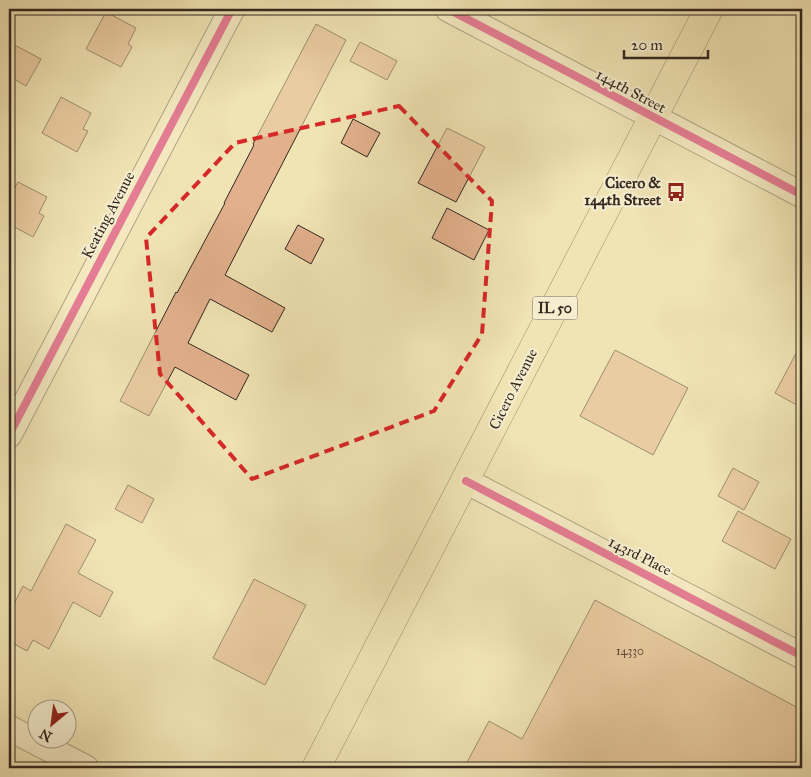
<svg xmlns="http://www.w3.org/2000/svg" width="811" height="777" viewBox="0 0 811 777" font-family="'IM FELL Great Primer',serif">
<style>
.building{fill:#e2b08d;stroke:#33281f}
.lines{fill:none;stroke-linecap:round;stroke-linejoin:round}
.minor-casing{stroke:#625744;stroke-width:27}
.primary-casing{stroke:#33281f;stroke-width:29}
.minor{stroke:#f5edce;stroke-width:25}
.primary{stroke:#f0e3b4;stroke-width:28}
.cycleway-casing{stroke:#f5edce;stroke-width:11}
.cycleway{stroke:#d6006c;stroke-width:8}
.marked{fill:none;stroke:#d62828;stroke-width:4;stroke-dasharray:10 6;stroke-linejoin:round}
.labels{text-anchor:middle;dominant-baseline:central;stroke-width:4.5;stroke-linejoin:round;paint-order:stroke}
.number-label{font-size:12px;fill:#5f4a3a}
.shield{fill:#f5edce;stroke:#6d6354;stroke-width:1}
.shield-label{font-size:14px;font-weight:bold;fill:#33281f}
.street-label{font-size:15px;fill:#33281f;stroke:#f5edce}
.poi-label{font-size:15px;font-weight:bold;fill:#33281f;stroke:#f5edce;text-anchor:end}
</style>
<rect width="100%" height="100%" fill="#f0e3b4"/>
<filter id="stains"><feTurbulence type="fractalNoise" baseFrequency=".004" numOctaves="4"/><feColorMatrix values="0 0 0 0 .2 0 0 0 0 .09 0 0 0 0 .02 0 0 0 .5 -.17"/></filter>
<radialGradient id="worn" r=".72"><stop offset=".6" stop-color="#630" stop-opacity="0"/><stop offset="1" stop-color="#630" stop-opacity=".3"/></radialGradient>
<g class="building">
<path d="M106,12L136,28L128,44L132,47L121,67L86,49Z"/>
<path d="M316,24L346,40L225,275L285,308L272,332L210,299L188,343L249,375L236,400L175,367L149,416L120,401L176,292L177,293L225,203H224L254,145L253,144Z"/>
<path d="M9,42L41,59L26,86L9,76Z"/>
<path d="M360,42L397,61L387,80L350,61Z"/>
<path d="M61,97L91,113L83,129L88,131L77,152L42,133Z"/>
<path d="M353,119L380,133L367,157L341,143Z"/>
<path d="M447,128L485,147L456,202L418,183Z"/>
<path d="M18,182L47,197L39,213L44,216L33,237L9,224V198Z"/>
<path d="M447,208L489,230L474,260L432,238Z"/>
<path d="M298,225L324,239L311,264L285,249Z"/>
<path d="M802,342V408L775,393Z"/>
<path d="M615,350L688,388L653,455L580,416Z"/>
<path d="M733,468L759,482L744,510L718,496Z"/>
<path d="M128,485L154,499L142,523L115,509Z"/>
<path d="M738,511L791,539L775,569L722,541Z"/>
<path d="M66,524L96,540L78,573L113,592L100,617L73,602L49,649L33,640L27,651L9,641V614L23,586L31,591Z"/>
<path d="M254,579L306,605L265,685L213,658Z"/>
<path d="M595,600L802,710V768H464L489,721L522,739Z"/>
</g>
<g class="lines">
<g class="minor-casing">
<g id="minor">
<path d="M448,9L802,195"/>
<path d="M9,435L232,9"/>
<path d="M466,481L802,656"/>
<path d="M9,728L86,768"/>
</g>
</g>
<g class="primary-casing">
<path id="primary" d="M316,768L709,9"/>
</g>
<use href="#minor" class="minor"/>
<use href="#primary" class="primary"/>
<g class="cycleway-casing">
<g id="cycleway">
<path d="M448,9L802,195"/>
<path d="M9,435L232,9"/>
<path d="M466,481L802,656"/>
</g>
</g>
<use href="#cycleway" class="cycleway"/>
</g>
<path d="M0 0H811V777H0ZM399,106L492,201L482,334L434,411L252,479L160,374L146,238L235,143Z" fill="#f0e3b4" fill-opacity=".55" fill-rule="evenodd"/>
<path class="marked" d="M399,106L492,201L482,334L434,411L252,479L160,374L146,238L235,143Z"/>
<defs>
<g id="bus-bare" transform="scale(1.5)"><path d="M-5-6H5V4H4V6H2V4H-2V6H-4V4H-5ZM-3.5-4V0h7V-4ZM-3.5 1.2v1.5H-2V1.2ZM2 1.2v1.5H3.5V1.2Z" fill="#8f2418" stroke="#f5edce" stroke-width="2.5" paint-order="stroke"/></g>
</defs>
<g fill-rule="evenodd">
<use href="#bus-bare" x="676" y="192"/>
</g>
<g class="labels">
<g class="number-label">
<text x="630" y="651">14330</text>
</g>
<rect class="shield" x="532.5" y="296.5" width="45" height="23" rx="4"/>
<g class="shield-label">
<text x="555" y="308">IL 50</text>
</g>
<g class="street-label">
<text transform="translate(631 91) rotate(28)">144th Street</text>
<text transform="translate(108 215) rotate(-62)">Keating Avenue</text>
<text transform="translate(513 389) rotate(-63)">Cicero Avenue</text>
<text transform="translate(640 556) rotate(27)">143rd Place</text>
</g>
<g class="poi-label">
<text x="661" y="183">Cicero &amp;<tspan x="661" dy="17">144th Street</tspan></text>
</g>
</g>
<rect width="811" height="777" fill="none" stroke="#f0e3b4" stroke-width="30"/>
<rect x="10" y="10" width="791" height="757" fill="none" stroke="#33281f" stroke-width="2.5"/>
<rect x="15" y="15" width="781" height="747" fill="none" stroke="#33281f"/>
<g transform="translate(52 724) rotate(209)"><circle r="24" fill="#f5edce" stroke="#a79e88"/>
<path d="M0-4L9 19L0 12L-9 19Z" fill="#8f2418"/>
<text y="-8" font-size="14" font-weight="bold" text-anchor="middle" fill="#33281f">N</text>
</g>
<path d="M624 50v8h84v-8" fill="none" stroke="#33281f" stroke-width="2.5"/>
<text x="631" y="50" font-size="15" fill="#33281f" stroke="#f5edce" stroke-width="4" paint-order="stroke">20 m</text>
<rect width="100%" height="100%" filter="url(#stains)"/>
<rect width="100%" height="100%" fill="url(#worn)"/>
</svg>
